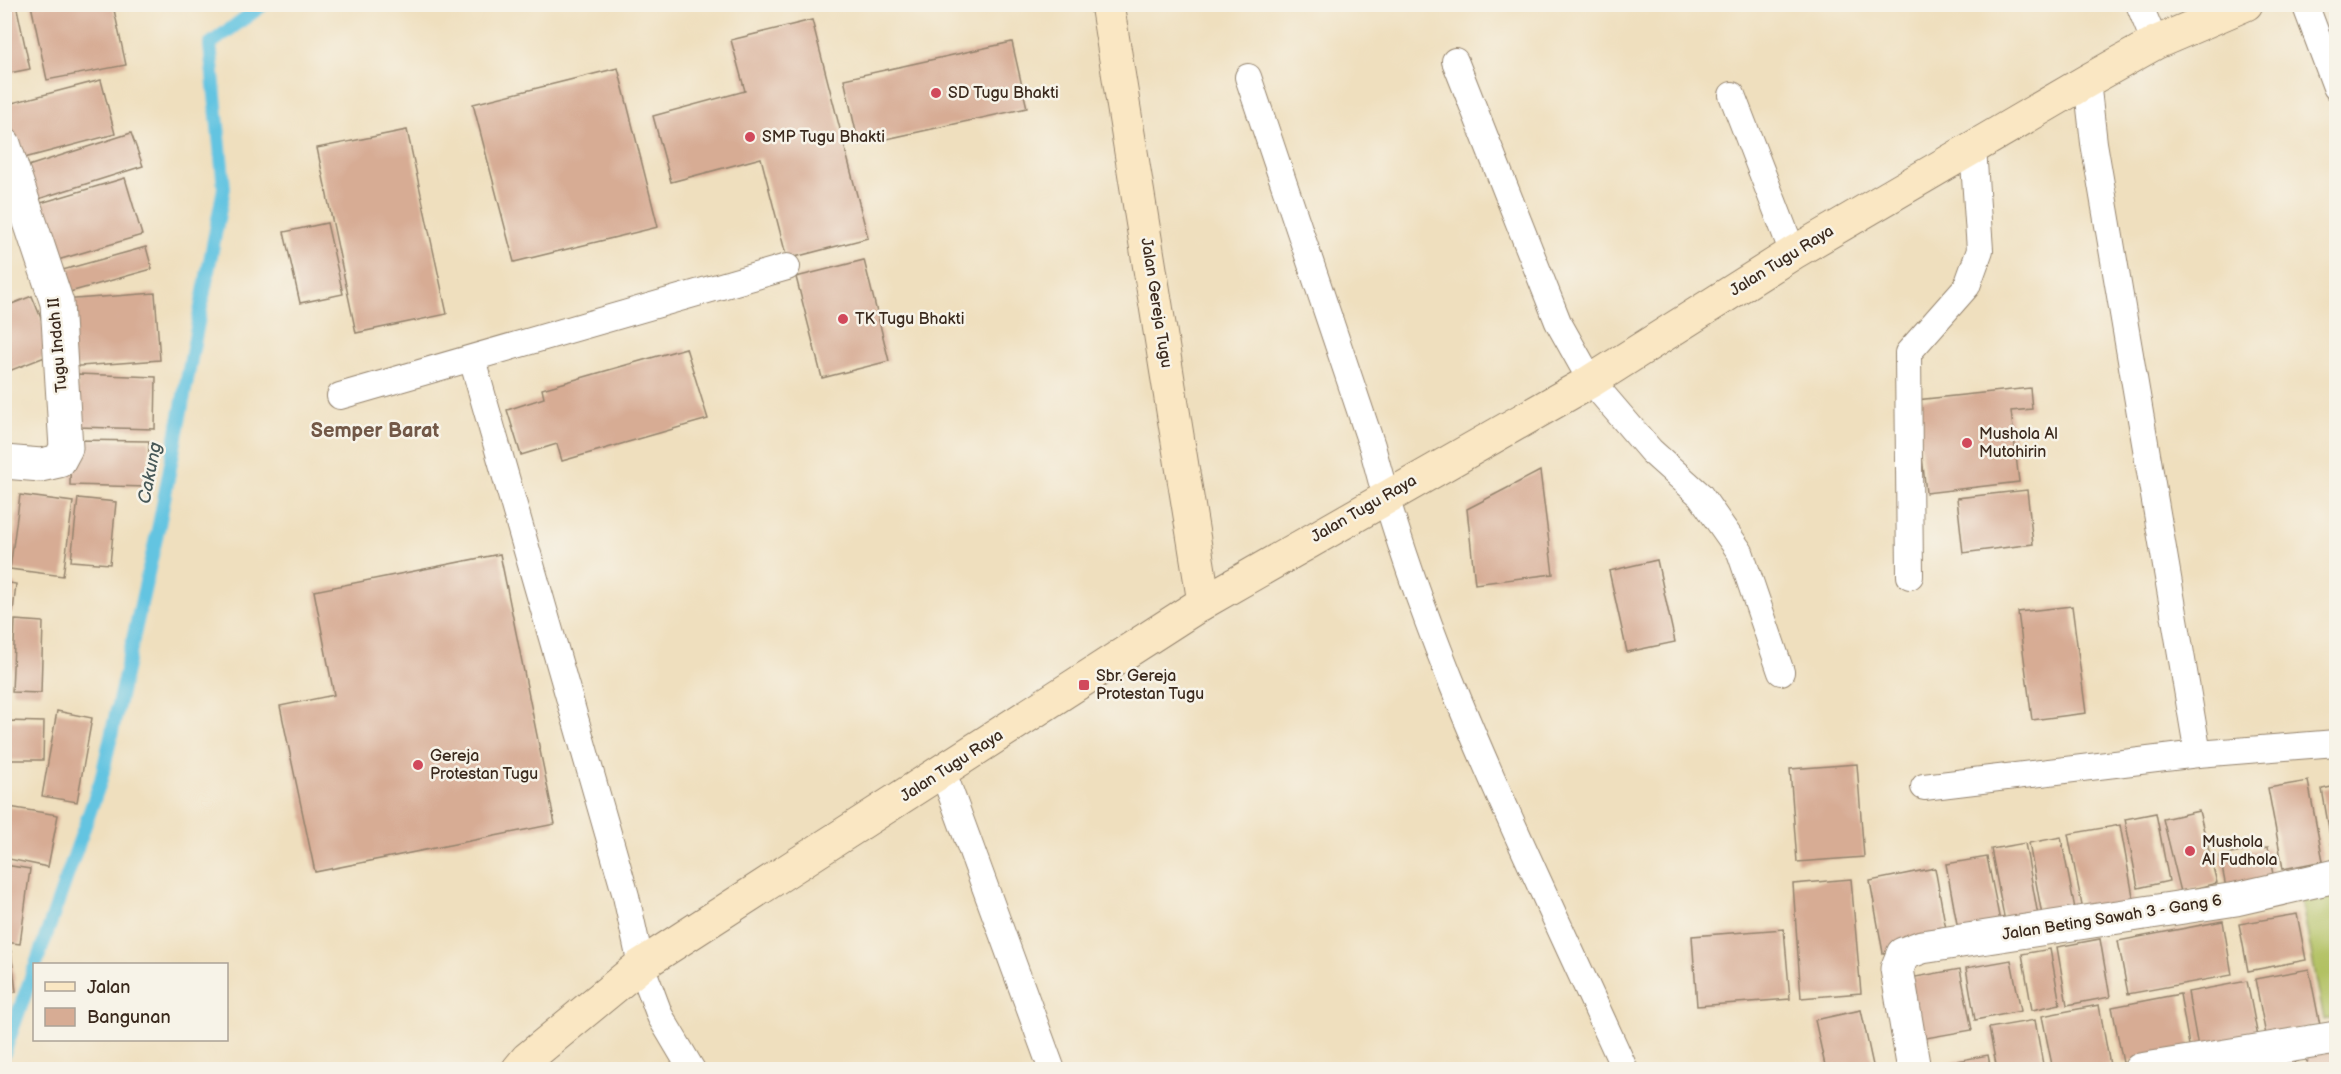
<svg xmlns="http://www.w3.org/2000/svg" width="2341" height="1074" viewBox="0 0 2341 1074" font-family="'Balsamiq Sans',sans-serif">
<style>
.green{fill:#b2c164;stroke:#767641;stroke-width:1.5}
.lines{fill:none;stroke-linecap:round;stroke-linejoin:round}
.stream{stroke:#63c4e1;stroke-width:14}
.building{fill:#d7ac94}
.lane-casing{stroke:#95846e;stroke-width:28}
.street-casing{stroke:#95846e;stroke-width:35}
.secondary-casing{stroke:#95846e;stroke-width:35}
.lane{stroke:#fff;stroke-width:26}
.street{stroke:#fff;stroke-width:33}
.secondary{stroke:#fae7c3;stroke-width:33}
.poi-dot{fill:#d1495b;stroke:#f7f3e8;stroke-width:2}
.labels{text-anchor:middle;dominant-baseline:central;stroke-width:5;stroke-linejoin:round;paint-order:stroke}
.poi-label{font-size:16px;fill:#3b2a1e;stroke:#f7f3e8;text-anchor:start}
.street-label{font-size:16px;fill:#3b2a1e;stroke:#f7f3e8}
.water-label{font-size:18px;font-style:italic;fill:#475858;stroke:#f7f3e8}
.quarter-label{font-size:20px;font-weight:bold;fill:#725847;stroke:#f7f3e8}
</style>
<rect width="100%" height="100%" fill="#f7f3e8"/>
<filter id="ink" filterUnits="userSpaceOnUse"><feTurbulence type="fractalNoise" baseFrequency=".0167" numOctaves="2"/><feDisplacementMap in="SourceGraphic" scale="12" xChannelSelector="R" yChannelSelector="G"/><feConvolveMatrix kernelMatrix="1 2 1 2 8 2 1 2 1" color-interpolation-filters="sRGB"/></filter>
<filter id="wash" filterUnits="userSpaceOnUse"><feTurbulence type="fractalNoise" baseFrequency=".008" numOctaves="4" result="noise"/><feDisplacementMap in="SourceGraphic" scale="24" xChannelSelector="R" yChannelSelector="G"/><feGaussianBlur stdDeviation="1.35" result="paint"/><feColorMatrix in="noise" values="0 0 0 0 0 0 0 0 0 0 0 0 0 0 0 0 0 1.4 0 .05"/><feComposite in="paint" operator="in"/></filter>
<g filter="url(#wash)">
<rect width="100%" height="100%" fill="#efdfbe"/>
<path class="green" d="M2336,892V1017L2324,1020L2301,899Z"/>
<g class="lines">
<g class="stream">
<path d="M36,964L101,780L159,525L224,188L210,44L264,4"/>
<path d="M4,1053L34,969"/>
</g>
</g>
<g id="blocks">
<g class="building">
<path d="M16,4L30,69L4,74V5Z"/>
<path d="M31,5H113L126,65L47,80Z"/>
<path d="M812,20L868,238L787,259L761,158L671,182L653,116L745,91L731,40Z"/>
<path d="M1012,42L1027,108L859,145L844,79Z"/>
<path d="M618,68L658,227L514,262L473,104Z"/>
<path d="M101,80L115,134L13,161L4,128V105Z"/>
<path d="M407,130L447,314L356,333L317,148Z"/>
<path d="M131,133L143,166L35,200L25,167Z"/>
<path d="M125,178L142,235L51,262L34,205Z"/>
<path d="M327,223L343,294L300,303L284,232Z"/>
<path d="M146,247L152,269L66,293L59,271Z"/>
<path d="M864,260L889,361L822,378L796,277Z"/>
<path d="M155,293L160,360L67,367L62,300Z"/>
<path d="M32,296L55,353L4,373V307Z"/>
<path d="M686,348L708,419L562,461L557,444L521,455L507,410L544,398L542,389Z"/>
<path d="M78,374L156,377L155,429L76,427Z"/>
<path d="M2030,388L2032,409L2011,411L2019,482L1926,493L1916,400Z"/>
<path d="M71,440L149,441L148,487L70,485Z"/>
<path d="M1540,471L1553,574L1475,584L1467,509Z"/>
<path d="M2027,490L2033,544L1963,553L1957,498Z"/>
<path d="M4,495L10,496L6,523H4Z"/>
<path d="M20,495L73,502L63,576L10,569Z"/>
<path d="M78,498L116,502L110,564L71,561Z"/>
<path d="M500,554L555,824L315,872L280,706L334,695L314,591Z"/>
<path d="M1657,560L1675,642L1627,652L1609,571Z"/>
<path d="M4,582L16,584L13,612L4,611Z"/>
<path d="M2072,606L2086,713L2032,720L2018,612Z"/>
<path d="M15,620L43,622L41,693L12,692Z"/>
<path d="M57,711L92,718L77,802L42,796Z"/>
<path d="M5,721L44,722L43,760H5Z"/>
<path d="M1857,764L1864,857L1797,862L1790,769Z"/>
<path d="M2308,781L2323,861L2283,869L2268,788Z"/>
<path d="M2336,786V864H2335L2322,789Z"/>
<path d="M9,807L58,815L48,867L4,858V835Z"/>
<path d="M2199,811L2217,883L2181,892L2163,819Z"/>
<path d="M2156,813L2169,881L2138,888L2125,819Z"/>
<path d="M2120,825L2135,907L2084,916L2068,834Z"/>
<path d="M2061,837L2076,914L2043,921L2029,843Z"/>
<path d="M2025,843L2039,921L2006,927L1991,849Z"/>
<path d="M2268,847L2274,880L2226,888L2220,856Z"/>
<path d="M1987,857L2001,926L1959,935L1946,864Z"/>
<path d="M5,865L30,869L20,944L5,942Z"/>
<path d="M1935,868L1948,940L1883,953L1870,881Z"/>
<path d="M1851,879L1861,993L1801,998L1793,884Z"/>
<path d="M2297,914L2306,960L2248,971L2239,924Z"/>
<path d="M2223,921L2232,975L2128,994L2118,941Z"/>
<path d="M1784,929L1790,999L1697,1006L1692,936Z"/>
<path d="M2100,939L2110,997L2067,1005L2057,947Z"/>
<path d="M2050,949L2060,1004L2032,1010L2022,954Z"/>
<path d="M11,951L16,992L4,994V952Z"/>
<path d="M2011,960L2021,1011L1975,1020L1966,968Z"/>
<path d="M1960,969L1972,1030L1915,1040L1904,979Z"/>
<path d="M2309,969L2320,1025L2266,1035L2255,979Z"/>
<path d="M2247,981L2259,1042L2199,1053L2188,992Z"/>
<path d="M2180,994L2190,1051L2123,1063L2112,1007Z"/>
<path d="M2099,1005L2110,1065L2084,1070H2053L2042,1016Z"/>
<path d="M1861,1010L1874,1070H1826L1815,1020Z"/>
<path d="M2035,1020L2044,1070H1997L1989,1028Z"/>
<path d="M2336,1046V1070H2308L2305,1052Z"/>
<path d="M1988,1055L1991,1070H1941L1940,1064Z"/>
<path d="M2293,1057L2296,1070H2233Z"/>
</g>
</g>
</g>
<g filter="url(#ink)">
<use href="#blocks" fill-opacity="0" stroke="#95846e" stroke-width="1.5"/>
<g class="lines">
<g class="lane-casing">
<g id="lane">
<path d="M2139,4L2155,43"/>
<path d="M2305,4L2336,87"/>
<path d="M1455,61L1558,322L1591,381L1651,451L1700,495L1740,552L1781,672"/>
<path d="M1248,77L1372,446C1427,660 1534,868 1625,1070"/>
<path d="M2087,81L2094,143L2198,754"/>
<path d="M1732,95L1793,253"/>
<path d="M472,359L626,896L641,965L660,1016L692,1070"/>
<path d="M340,396L787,267"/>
<path d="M1910,576L1908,353L1967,286L1980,250L1973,148"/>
<path d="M943,772L1052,1070"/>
<path d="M1924,787L2198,754L2336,743"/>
</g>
</g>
<g class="street-casing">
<g id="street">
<path d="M4,144L57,303L66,448L59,461L41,465L4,462"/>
<path d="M1914,1070L1897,969L1903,954L1922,947L2236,899L2336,876"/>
<path d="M2140,1070L2336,1038"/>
</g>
</g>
<g class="secondary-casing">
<g id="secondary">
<path d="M1107,4L1204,602"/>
<path d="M518,1070L527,1059L641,965L1204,602L1591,381L1793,253L2087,81L2155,43L2246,4"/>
</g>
</g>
<use href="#lane" class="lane"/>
<use href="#street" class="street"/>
<use href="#secondary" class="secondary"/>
</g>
</g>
<g class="poi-dot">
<circle cx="936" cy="93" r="6"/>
<circle cx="750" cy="137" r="6"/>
<circle cx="843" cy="319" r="6"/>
<circle cx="1967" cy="443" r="6"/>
<rect x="1078" y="679" width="12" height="12" rx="3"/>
<circle cx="418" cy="765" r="6"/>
<circle cx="2190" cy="851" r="6"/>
</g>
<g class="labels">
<g class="poi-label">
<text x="948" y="93">SD Tugu Bhakti</text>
<text x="762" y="137">SMP Tugu Bhakti</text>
<text x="855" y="319">TK Tugu Bhakti</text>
<text x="1979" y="434">Mushola Al<tspan x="1979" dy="18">Mutohirin</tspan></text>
<text x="1096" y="676">Sbr. Gereja<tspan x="1096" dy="18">Protestan Tugu</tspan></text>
<text x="430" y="756">Gereja<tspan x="430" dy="18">Protestan Tugu</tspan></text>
<text x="2202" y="842">Mushola<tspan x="2202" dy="18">Al Fudhola</tspan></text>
</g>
<g class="street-label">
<text transform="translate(1782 261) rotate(-32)">Jalan Tugu Raya</text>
<text transform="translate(1156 303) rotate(81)">Jalan Gereja Tugu</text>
<text transform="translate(58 345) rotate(-95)">Tugu Indah II</text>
<text transform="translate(1364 509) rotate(-30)">Jalan Tugu Raya</text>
<text transform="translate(952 766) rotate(-33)">Jalan Tugu Raya</text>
<text transform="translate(2112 918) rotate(-9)">Jalan Beting Sawah 3 - Gang 6</text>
</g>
<g class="water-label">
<text transform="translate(150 473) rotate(-79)">Cakung</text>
</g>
<g class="quarter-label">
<text x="375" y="431">Semper Barat</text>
</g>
</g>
<rect width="2341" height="1074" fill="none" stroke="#f7f3e8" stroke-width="24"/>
<rect x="33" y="963" width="195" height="78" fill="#f7f3e8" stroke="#aca397" stroke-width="1.5"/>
<rect x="45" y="982" width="30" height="9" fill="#fae7c3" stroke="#aca397" stroke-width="1.5"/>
<text x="87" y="993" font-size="18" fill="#3b2a1e">Jalan</text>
<rect x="45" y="1008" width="30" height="18" fill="#d7ac94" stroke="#aca397" stroke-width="1.5"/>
<text x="87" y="1023" font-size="18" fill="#3b2a1e">Bangunan</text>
</svg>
